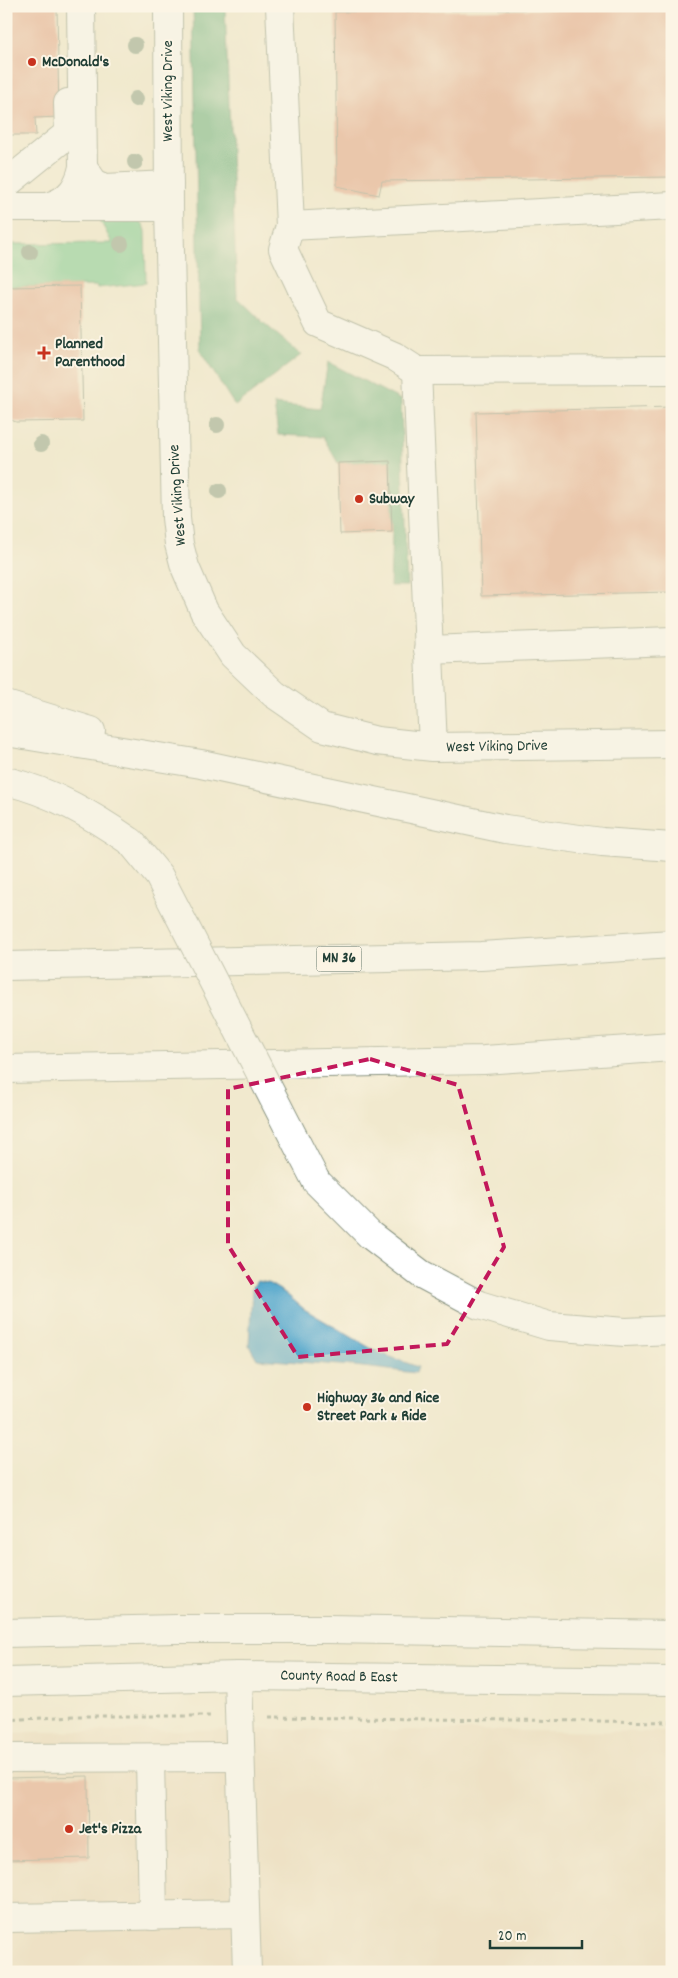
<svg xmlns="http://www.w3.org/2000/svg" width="678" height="1978" viewBox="0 0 678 1978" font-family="Dekko,sans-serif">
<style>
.built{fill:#ead8ba}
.green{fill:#73c98e;stroke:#498361}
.forest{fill:#5ead79;stroke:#3e7556}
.water{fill:#4fa5cc;stroke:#377180}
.building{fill:#e39d81}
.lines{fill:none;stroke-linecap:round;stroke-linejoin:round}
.minor-casing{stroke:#889381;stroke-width:30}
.highway-casing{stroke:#889381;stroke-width:30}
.path{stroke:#889381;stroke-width:3;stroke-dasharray:4 4;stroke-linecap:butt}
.minor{stroke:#fff;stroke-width:28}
.highway{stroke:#fff;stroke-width:28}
.highway-bridge-casing{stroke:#889381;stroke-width:30;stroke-linecap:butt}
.highway-bridge{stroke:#fff;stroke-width:28}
.tree{fill:#899e85}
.marked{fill:none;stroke:#c2185b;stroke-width:4;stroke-dasharray:10 6;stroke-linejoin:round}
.poi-dot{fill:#c8321e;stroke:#fcf5e5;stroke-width:2}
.labels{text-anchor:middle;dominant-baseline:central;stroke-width:4;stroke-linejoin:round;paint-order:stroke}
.shield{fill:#fcf5e5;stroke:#617469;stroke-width:1}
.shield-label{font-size:15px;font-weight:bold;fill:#1f3d34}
.poi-label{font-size:16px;font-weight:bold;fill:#1f3d34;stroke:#fcf5e5;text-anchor:start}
.street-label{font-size:16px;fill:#1f3d34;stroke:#fcf5e5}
</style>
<rect width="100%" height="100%" fill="#fcf5e5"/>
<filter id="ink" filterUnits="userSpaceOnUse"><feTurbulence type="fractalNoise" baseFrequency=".02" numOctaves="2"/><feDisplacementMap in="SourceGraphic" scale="10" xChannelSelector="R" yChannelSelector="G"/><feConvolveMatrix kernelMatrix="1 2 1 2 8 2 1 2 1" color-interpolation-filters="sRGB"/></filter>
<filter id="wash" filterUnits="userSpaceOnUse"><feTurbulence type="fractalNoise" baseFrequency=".0096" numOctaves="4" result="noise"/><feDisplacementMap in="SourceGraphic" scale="20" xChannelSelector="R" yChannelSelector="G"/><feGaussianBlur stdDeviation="1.12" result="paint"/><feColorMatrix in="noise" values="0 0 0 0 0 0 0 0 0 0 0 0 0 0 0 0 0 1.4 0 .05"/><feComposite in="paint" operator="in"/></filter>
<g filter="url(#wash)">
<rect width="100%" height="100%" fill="#f1e9ce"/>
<path class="built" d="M263,1729L672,1732V1972H6V1734L31,1732Z"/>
<path class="green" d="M102,218H136L143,225L145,231L146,283L97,288V286L6,287V244L112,243L101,222Z"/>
<g class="forest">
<path d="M193,6H225L237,297L264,323L301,355L235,406L200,351Z"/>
<path d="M328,362L401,400L407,586H390L392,532L390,462L338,463L323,437L278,435L274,404L320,409Z"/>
</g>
<path class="water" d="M257,1281L268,1283L285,1293L304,1309L377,1352L418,1367L416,1373L354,1366L257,1359L249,1345L252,1288Z"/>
<g id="blocks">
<g class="building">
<path d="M6,6H57L59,117L35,118L36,135H6Z"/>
<path d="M567,6H590V8L672,7V177L382,181L379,195L337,186L335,12L567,9Z"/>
<path d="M80,286L83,421L16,422L6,418V287Z"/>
<path d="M672,407V592L481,596L476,412Z"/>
<path d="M390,461L392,532L340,534L338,463Z"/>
<path d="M88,1776L89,1858L6,1860V1778Z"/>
</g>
</g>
</g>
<g filter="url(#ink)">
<use href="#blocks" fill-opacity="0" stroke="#889381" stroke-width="1"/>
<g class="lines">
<g class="minor-casing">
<g id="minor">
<path d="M168,6L169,207L176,518L179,544L185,567L204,611L233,655L274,694L322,727L377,741L433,747L672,744"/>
<path d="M280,6L290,226L283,249L318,323L394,356L417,371L672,370"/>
<path d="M83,167L94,183L105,188L169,185"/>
<path d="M6,184L69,133L68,103"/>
<path d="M50,206C70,200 79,186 83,167L81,6"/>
<path d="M6,207H169"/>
<path d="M290,226L672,206"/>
<path d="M417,371L433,747"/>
<path d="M428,650L672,641"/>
<path d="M6,1633L176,1629H328L672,1635"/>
<path d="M238,1676L247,1972"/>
<path d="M6,1682L238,1676L672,1681"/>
<path d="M6,1758L240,1757"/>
<path d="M150,1758L153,1916"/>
<path d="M6,1918L244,1914"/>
</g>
</g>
<g class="highway-casing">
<g id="highway">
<path d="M6,705L91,731"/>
<path d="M6,732L201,764L505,829L602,842L672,847"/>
<path d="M6,781C53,792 92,815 131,842"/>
<path d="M6,966L481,956L672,944"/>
<path d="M6,1069L484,1060L672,1047"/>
<path d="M316,1181L370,1235L421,1274L479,1305L549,1326L625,1332L672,1330"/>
</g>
</g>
<g class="path">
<path d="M269,1717L672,1722"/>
<path d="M6,1720L75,1716H210"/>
</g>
<use href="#minor" class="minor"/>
<use href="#highway" class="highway"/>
<g class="highway-bridge-casing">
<path id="highway-bridge" d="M131,842L159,876L316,1181"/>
</g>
<use href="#highway-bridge" class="highway-bridge"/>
</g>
<g class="tree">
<circle cx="135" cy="45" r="8"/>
<circle cx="136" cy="99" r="8"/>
<circle cx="135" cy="162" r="8"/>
<circle cx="121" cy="244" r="8"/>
<circle cx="30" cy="252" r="8"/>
<circle cx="217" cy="425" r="8"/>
<circle cx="41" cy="444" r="8"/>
<circle cx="219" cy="491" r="8"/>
</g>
</g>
<path d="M0 0H678V1978H0ZM370,1059L458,1085L504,1247L447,1344L298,1357L228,1245V1089Z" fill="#f1e9ce" fill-opacity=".55" fill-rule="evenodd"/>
<path class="marked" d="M370,1059L458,1085L504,1247L447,1344L298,1357L228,1245V1089Z"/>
<g class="poi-dot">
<circle cx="32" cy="62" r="5"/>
<path d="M41.5 345.5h5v5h5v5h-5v5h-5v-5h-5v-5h5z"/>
<circle cx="359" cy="499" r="5"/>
<circle cx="307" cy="1407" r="5"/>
<circle cx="69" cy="1829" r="5"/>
</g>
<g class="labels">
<rect class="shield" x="316.5" y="946.5" width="45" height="25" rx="4"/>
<g class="shield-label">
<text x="339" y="959">MN 36</text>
</g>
<g class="poi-label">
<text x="42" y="62">McDonald's</text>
<text x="55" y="344">Planned<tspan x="55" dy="18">Parenthood</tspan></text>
<text x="369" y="499">Subway</text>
<text x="317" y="1398">Highway 36 and Rice<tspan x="317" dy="18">Street Park &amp; Ride</tspan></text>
<text x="79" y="1829">Jet's Pizza</text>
</g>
<g class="street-label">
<text transform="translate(168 91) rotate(-90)">West Viking Drive</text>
<text transform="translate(178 495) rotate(-94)">West Viking Drive</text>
<text transform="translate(497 747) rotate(-1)">West Viking Drive</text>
<text transform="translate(339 1677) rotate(1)">County Road B East</text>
</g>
</g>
<rect width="678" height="1978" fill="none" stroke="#fcf5e5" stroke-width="25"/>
<path d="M490 1940v8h92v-8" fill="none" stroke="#1f3d34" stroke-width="2.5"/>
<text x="498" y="1940" font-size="15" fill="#1f3d34" stroke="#fcf5e5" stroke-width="4" paint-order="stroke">20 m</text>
</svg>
